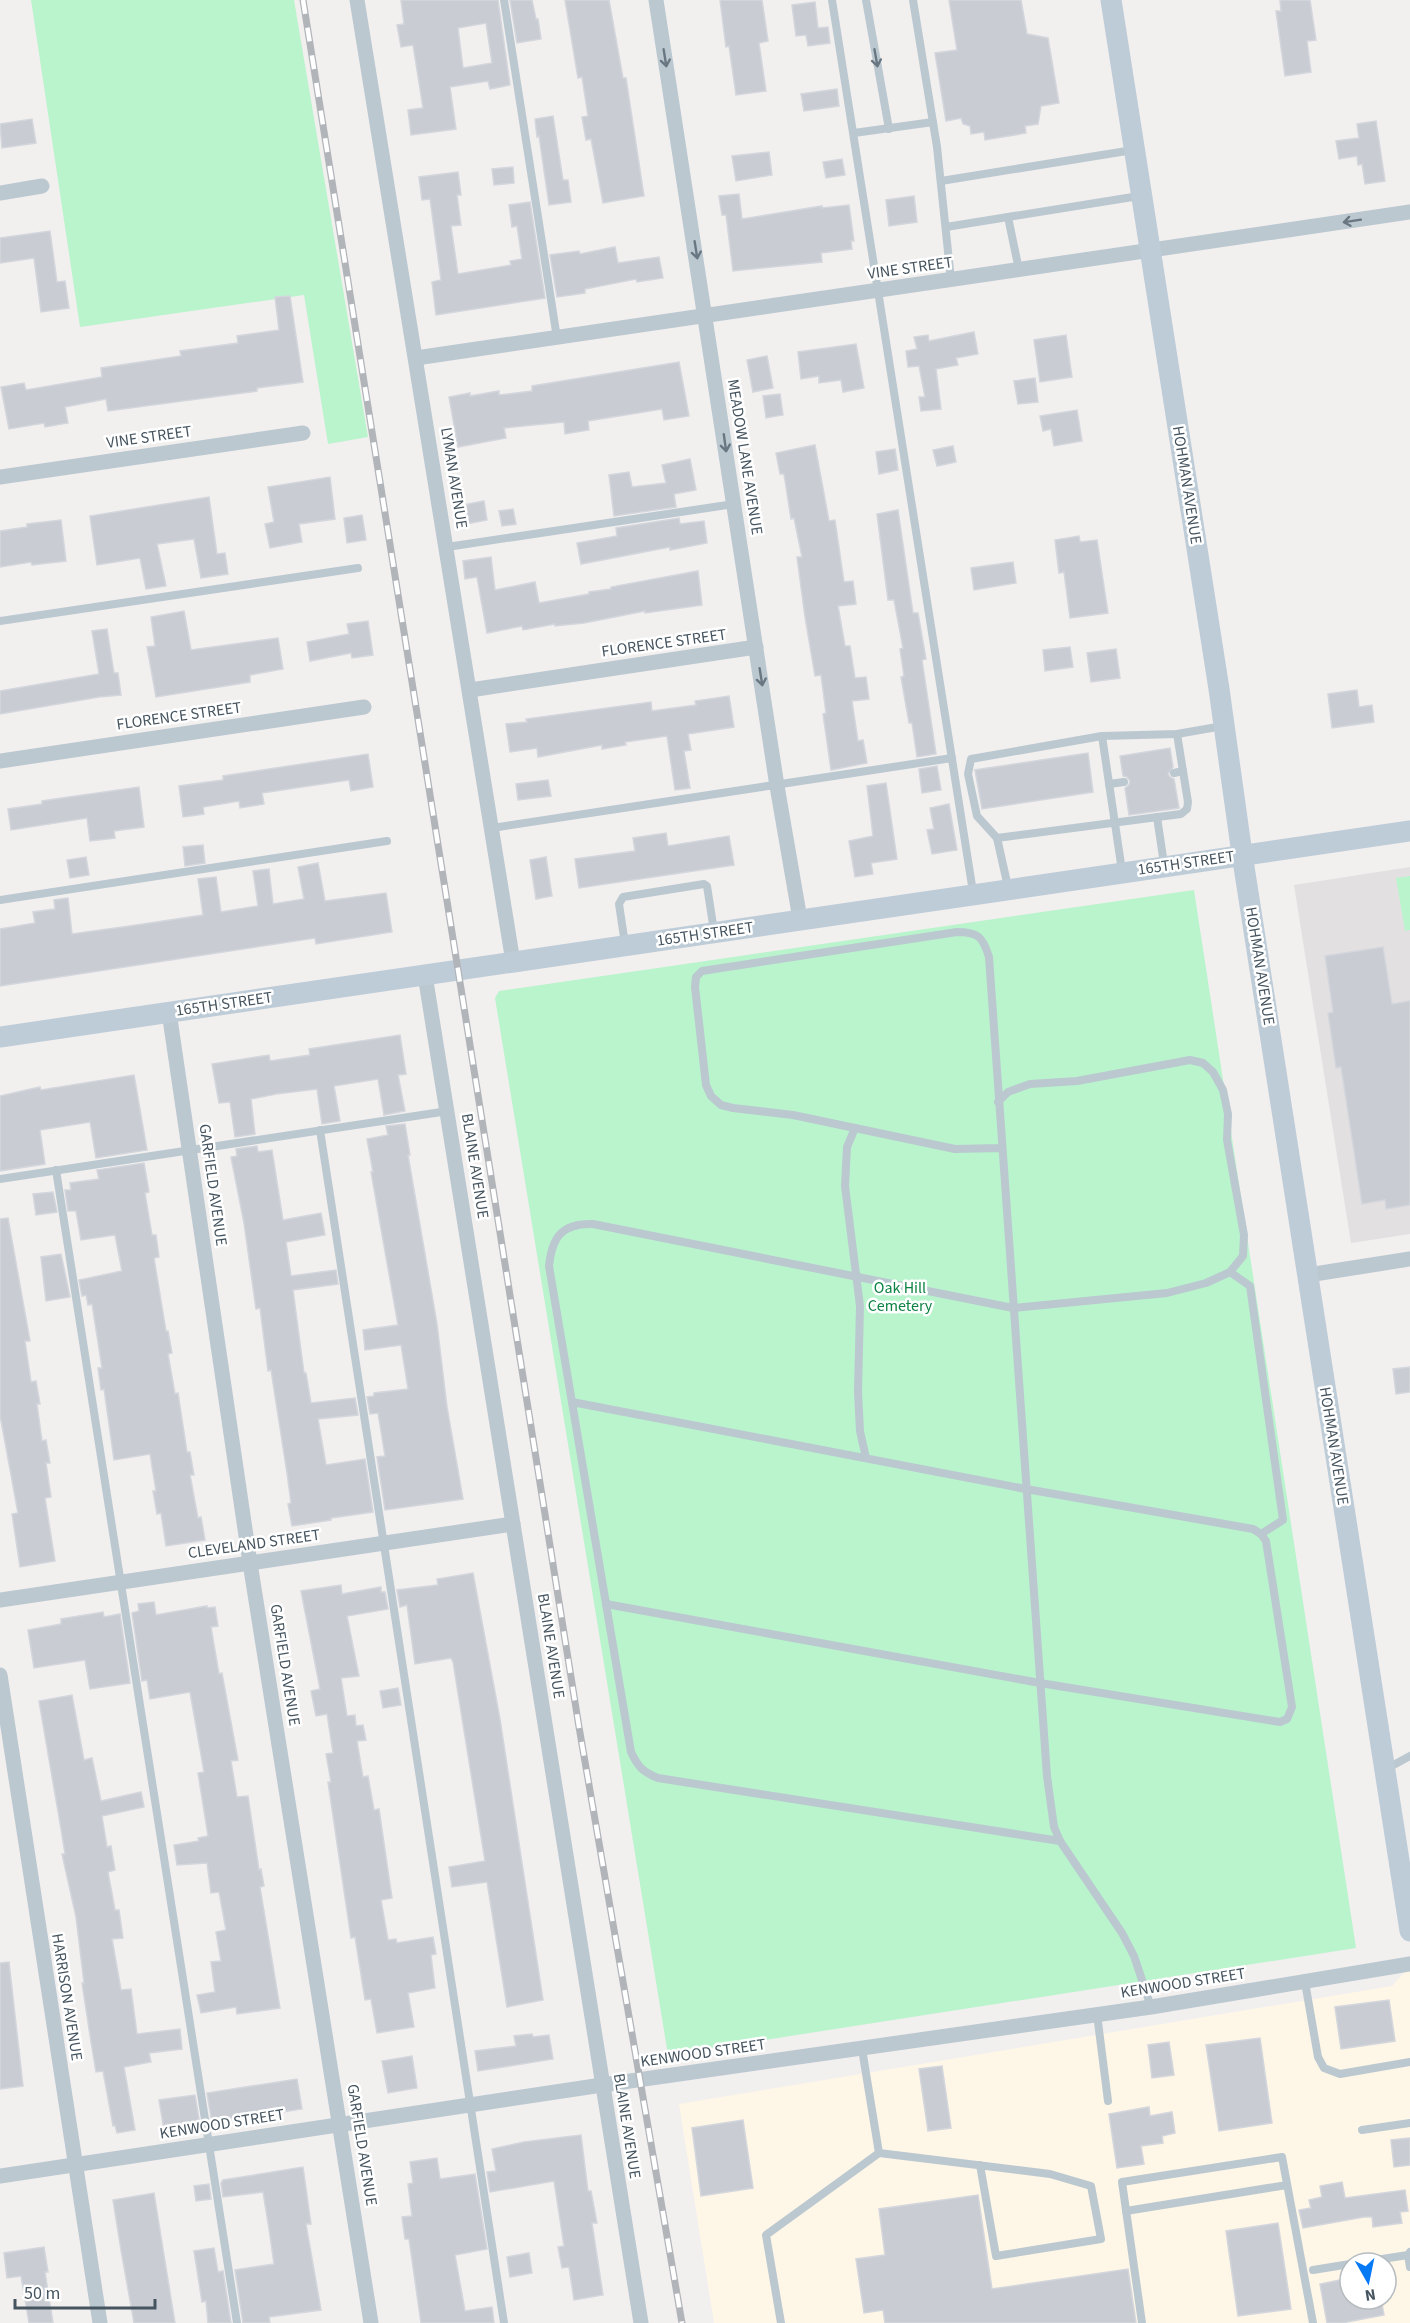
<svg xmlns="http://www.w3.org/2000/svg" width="1410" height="2323" viewBox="0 0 1410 2323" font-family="'Source Sans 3',sans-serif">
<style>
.commercial{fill:#fef6e7;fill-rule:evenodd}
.education{fill:#e3e0e1}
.green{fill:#b9f4cd}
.building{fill:#c9ccd2;stroke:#d3d6dc;stroke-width:1.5;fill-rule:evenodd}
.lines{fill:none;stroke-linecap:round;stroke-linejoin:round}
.service{stroke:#bbc8d0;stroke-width:8}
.minor{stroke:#bbc8d0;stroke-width:15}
.secondary{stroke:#beccd8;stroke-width:21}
.rail-casing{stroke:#b1b5ba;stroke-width:7}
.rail{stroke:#fff;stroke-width:4.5;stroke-dasharray:14;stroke-linecap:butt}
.oneway{stroke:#687781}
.labels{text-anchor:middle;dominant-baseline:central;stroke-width:5;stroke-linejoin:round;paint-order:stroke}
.street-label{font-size:16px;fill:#45545f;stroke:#fff}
.park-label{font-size:16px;fill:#0d8343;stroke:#fff}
</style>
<rect width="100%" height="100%" fill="#f2efef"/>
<path class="commercial" d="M1410,1966V2323H714L679,2104L1392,1986ZM1350,2263H1386V2299H1350Z"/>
<path class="education" d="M1410,867V1234L1351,1243L1294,885Z"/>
<g class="green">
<path d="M31,0H294L368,437L328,444L304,295L80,327Z"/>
<path d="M1410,876V930L1405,931L1396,878Z"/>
<path d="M1194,890L1356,1948L668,2055L495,998L499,991Z"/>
</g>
<g class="building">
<path d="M401,0H498L510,85L490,89L488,81L450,87L456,129L411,135L408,110L423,108L413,45L401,47L397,25L404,24ZM486,23L492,63L463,68L458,28Z"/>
<path d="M510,0H532L536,19H538L541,39L517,43Z"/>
<path d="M565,0H609L623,78H626L644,196L603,203L591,139L586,140L582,117L588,116L582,77L578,78Z"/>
<path d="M720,0H762L768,41L759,43L766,91L736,95L729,46L726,47Z"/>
<path d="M949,0H1021L1027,34L1048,38L1059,103L1041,106L1038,124L1025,126L1026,133L985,140L984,132L971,134L970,126L963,124L961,118L946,121L935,53L957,50Z"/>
<path d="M1280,0H1310L1316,40L1307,41L1311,72L1285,76L1276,11H1281Z"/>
<path d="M815,2L818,28L828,27L830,43L808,46L806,35L796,36L792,5Z"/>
<path d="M837,89L839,106L804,111L801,94Z"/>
<path d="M553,116L563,180H568L571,202L549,205L539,136L537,137L535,119Z"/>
<path d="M32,119L36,143L2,148L0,124Z"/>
<path d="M1376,121L1385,181L1365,184L1362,164L1358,165L1357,156L1339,159L1336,141L1359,138L1357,124Z"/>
<path d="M769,152L772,175L736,181L732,156Z"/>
<path d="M842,159L845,175L826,178L823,162Z"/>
<path d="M513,167L514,183L494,185L492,169Z"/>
<path d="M458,172L461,195H457L461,225L451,226L458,274L511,265L510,261L522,259L517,226L512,227L509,205L530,202L545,298L436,315L432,282L441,280L430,199L422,200L419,177Z"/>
<path d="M739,194L742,219L822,206V208L849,205L854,241H851L852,249L821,253L822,262L733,271L726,215H722L719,196Z"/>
<path d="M914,196L917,222L889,226L886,200Z"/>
<path d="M50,231L57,282L65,281L69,308L41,312L34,258L0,263V238Z"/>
<path d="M615,247L618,263L659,257L663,278L637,282L636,279L585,289V293L557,297L550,255L579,251L580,254Z"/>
<path d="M290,296L303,382L257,388V391L108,411L106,399L65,407L68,423L45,427L44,423L9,429L1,387L24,383L26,390L102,377L101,368L181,356L180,351L238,343L237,336L279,330L275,297Z"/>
<path d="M974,332L978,354L956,358L958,365L936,369L941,409L921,411L919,397H925L919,366L908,367L906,351L917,349L914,337L928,335L929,341Z"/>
<path d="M1066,335L1072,377L1040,382L1034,340Z"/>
<path d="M856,344L864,388L843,392L841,380L819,383V376L801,379L798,352Z"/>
<path d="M767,356L773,388L753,392L747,360Z"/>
<path d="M679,362L689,416L664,420L662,409L588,421L589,430L565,434L564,422L504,428L506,438L458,447L449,397L470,393V396L499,391V395L532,391V386Z"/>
<path d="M1035,378L1038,402L1018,404L1014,381Z"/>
<path d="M780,394L783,415L766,418L763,396Z"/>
<path d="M1077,410L1082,441L1054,446L1051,429L1043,431L1040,416Z"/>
<path d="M815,445L829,521L835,520L844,582L853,581L856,604L838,606L845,646H850L855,678L866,677L869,699L852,701L858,741L863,740L867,763L831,770L823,714L826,713L821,675L815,676L805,617L797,557H802L794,518L791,519L784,474H780L776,453Z"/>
<path d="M953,446L956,462L937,466L933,450Z"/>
<path d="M895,449L898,470L879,474L876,452Z"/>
<path d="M690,459L696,490L674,494L676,507L614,516L609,475L629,472L632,487L666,483L662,465Z"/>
<path d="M330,477L335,519L299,524L302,542L270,548L265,524L274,522L268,487Z"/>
<path d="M209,497L217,554L225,553L228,574L201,578L194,539L157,544L166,586L146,589L140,558L97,565L90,516Z"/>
<path d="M484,501L487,520L466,524L463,505Z"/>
<path d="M513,509L516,524L502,526L499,511Z"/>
<path d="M898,510L913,613H918L926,659L922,660L936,754L917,757L912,723H909L901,677L904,676L900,649L903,648L894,600H888L877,514Z"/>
<path d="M362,515L366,540L347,543L344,518Z"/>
<path d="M679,518L680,524L704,521L707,543L670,550V547L581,564L577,543L617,536L616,528Z"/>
<path d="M61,520L66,561L32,565L31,562L0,567V531L27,527V524Z"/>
<path d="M1079,536L1080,542L1097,540L1108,613L1070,618L1064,572L1059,573L1055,540Z"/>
<path d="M491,557L495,590L535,582L539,603L589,594V592L611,589V587L698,571L702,605L645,613V611L584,623L555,626V624L523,630L522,626L487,633L477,577L465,579L463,561Z"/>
<path d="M1013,562L1016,583L974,590L971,568Z"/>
<path d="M184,611L191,650L278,638L283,669L250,675V682L156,697L147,647L155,646L151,617Z"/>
<path d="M368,621L373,655L352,658L351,653L310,661L307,642L349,634L347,624Z"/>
<path d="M107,629L114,673H118L121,695L99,697L0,714V691L99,674L92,631Z"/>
<path d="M1070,647L1073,667L1045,671L1043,650Z"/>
<path d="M1116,649L1120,678L1091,682L1087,653Z"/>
<path d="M1357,690L1359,707L1372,705L1374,722L1332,728L1328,694Z"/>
<path d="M729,696L734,727L688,734L691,750L684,751L690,788L675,790L667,736L625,742L626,745L602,749V745L538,757L537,748L510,752L506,724L527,722L526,719L651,702L652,711L696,705L695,701Z"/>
<path d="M1170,748L1173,767L1168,774L1170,777L1174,779L1179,808L1129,815L1125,788L1129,785L1130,781L1127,777L1123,776L1120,756Z"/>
<path d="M1088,753L1093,792L982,809L975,770Z"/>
<path d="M368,754L373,787L351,791L349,780L262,793L264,804L240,808L239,801L203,807L204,814L183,817L179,786L223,780V776Z"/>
<path d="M937,766L941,790L922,793L919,769Z"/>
<path d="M548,780L551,796L518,800L516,784Z"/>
<path d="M886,783L897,859L871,863L873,874L855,877L849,841L873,836L867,786Z"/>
<path d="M139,787L144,827L114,831L115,838L90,841L87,818L11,830L8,809L42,804V801L69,797Z"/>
<path d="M949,804L957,850L932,854L927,830L934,829L930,808Z"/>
<path d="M666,833L668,846L729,836L734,865L579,888L575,859L635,851L633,838Z"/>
<path d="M203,845L205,863L185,866L183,847Z"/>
<path d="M86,857L89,875L70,878L67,860Z"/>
<path d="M546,857L552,896L536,899L530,860Z"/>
<path d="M318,863L325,901L386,893L392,932L316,944L315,938L0,986V929L35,923L33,912L55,909L54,900L68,898L72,934L130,926L203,915L198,879L216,877L221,912L258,906L253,871L269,869L273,904L304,899L298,867Z"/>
<path d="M1383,947L1392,1004L1410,1001V1205L1386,1209L1385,1200L1362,1204L1341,1067L1336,1068L1328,1013L1333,1012L1325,956Z"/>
<path d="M400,1035L406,1074L398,1075L405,1111L384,1115L378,1079L334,1086L340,1121L322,1124L317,1089L276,1094L251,1099L255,1134L235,1137L230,1102L219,1103L212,1064L269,1055L270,1061L310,1055L309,1049Z"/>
<path d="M134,1075L147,1150L96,1158L90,1122L40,1130L45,1164L0,1171V1096L40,1087L41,1090Z"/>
<path d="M405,1124L410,1155H408L437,1324L447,1407L463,1499L385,1510L377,1457L385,1456L378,1413L370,1414L367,1397L374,1396V1393L408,1389L401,1345L365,1350L363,1330L398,1325L371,1172H373L367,1139L388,1135L386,1126Z"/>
<path d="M257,1146L258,1152L272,1150L283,1220L321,1213L325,1235L286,1242L291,1276L336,1270L338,1284L293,1290L304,1373H306L311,1403L355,1398L358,1415L318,1419L326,1465L365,1459L373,1512L331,1518V1520L292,1526L288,1504L291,1503L287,1473L277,1409L271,1370L268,1371L260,1308L256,1309L244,1223L231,1157L237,1156L236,1149Z"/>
<path d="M144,1163L149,1192L145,1193L152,1235H156L159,1257L154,1258L166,1331H168L172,1353L168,1354L175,1394L178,1393L187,1452H190L194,1475H190L198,1518L201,1517L205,1540L166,1546L161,1513L157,1514L153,1491H156L150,1454L114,1460L104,1389L101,1390L98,1368H102L92,1304L88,1305L86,1295L82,1296L79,1280L122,1271L115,1235L81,1240L76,1211H68L65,1190H71L70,1183L99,1179L97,1170Z"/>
<path d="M53,1192L57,1212L36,1215L33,1194Z"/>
<path d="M8,1218L30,1341H25L31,1382L36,1381L40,1404H37L42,1441L46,1440L50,1463H46L51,1497L45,1498L55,1561L20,1567L12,1514L18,1513L0,1415V1219Z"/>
<path d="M61,1254L70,1297L46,1301L41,1257Z"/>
<path d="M1410,1367V1392L1396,1394L1393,1369Z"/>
<path d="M473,1573L500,1719L543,2000L507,2007L487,1882L452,1887L449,1867L485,1861L453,1662L451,1658L415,1664L407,1605L400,1607L397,1590L438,1585L437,1579Z"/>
<path d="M341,1585L342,1594L381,1587V1592H385L388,1609L347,1616L359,1676L341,1678L347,1716L355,1715L356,1726L363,1725L366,1740L357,1741L363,1777L368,1776L374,1810L379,1809L392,1898L381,1900L388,1940L396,1939L397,1943L433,1937L436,1954L431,1955L435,1988L408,1993L414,2027L377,2033L371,1999L365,2000L355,1937L351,1938L328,1782H331L326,1754L333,1753L327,1714L316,1716L311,1691L320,1689L301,1591Z"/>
<path d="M154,1602L156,1615L207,1606V1608L215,1607L218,1626L211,1627L219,1674L222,1673L238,1760L231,1761L237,1797L248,1796L259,1870L261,1869L264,1886L260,1887L280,2008L237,2014L236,2007L201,2013L197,1995L215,1992L211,1962L221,1961L216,1932L226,1930L219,1892L211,1893L207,1863L177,1865L174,1845L199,1841L198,1838L208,1836L198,1773L204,1772L190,1692L150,1699L147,1680L142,1681L132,1613L139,1611L138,1604Z"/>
<path d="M103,1612L104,1617L120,1614L130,1683L90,1689L85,1660L34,1668L28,1630L61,1624V1619Z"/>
<path d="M398,1688L401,1705L383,1708L380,1691Z"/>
<path d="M72,1695L84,1760L92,1758L101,1801L141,1792L144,1807L102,1816L107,1847L111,1846L115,1870L108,1872L115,1910H119L123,1938L112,1939L121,1990L131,1989L137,2034L180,2029L182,2049L149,2053L151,2062L124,2067L135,2130L117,2133L115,2125L113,2126L103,2071L96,2072L91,2042L82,1983H84L76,1917L62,1854H65L61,1829L39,1701Z"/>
<path d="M9,1962L23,2086L0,2089V1963Z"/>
<path d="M1389,2000L1395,2041L1341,2049L1335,2007Z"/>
<path d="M532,2034L533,2037L549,2035L553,2059L478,2071L475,2051L516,2046L514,2036Z"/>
<path d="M1260,2038L1272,2123L1219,2131L1206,2045Z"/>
<path d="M1169,2042L1174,2075L1152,2078L1148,2045Z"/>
<path d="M412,2056L417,2088L388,2093L382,2061Z"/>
<path d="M942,2066L951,2128L928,2131L919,2069Z"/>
<path d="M297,2079L302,2109L212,2123L207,2093Z"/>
<path d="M195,2095L200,2125L164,2130L159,2100Z"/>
<path d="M1149,2107L1150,2116L1172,2112L1175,2133L1162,2136L1163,2143L1141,2146L1144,2164L1117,2168L1109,2114Z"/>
<path d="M743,2120L753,2188L701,2196L692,2128Z"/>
<path d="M581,2135L588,2191H591L597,2223H592L603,2295L574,2300L569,2267L562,2268L558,2247L564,2246L554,2181L490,2192L487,2172L496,2171L492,2149L524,2142Z"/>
<path d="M1410,2138V2165L1394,2167L1391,2140Z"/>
<path d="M437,2158L440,2179L475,2174L487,2249L455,2255L465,2311L492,2307L494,2323H421L409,2239H405L402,2217L412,2216L408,2184L413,2183L410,2162Z"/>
<path d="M303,2167L311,2224H306L321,2310L269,2317L270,2323H243L235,2270L274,2264L269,2229L263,2192L223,2197L221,2183L223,2180Z"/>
<path d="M1342,2182L1345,2198L1405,2190L1408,2211L1400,2212L1402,2223L1373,2227L1372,2217H1364L1303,2228L1299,2210L1311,2208L1309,2200L1322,2197L1320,2186Z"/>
<path d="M209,2184L211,2199L196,2201L194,2186Z"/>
<path d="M154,2193L163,2249L175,2323H134L121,2250L113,2200Z"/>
<path d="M978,2195L992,2289L1128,2269L1136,2323H885L883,2310L864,2313L856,2259L885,2255L879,2209Z"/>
<path d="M1278,2223L1291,2309L1238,2316L1226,2231Z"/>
<path d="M44,2247L48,2272H45L53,2323H29L21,2276L7,2278L4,2253Z"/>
<path d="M214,2248L218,2272L223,2271L231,2323H208L206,2301L202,2302L194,2251Z"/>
<path d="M529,2253L532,2273L510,2277L507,2257Z"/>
<path d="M1350,2278V2299H1381L1384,2315L1342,2323H1327L1320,2284Z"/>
</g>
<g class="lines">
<g class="service">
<path d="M504,0L557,338"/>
<path d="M832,0L973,892"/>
<path d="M866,0L889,129"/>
<path d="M913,0L937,147L951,280"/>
<path d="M854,133L933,122"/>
<path d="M941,181L1133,150"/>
<path d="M946,227L1008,217"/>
<path d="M1019,270L1008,217L1139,196"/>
<path d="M447,547L734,504"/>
<path d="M0,621L358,568"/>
<path d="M1102,736L1122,871"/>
<path d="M1174,773L1183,771"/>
<path d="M1109,784L1124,782"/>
<path d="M1157,817L1164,864"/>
<path d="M492,828L952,758"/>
<path d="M997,838L977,816L968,774L971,759L1102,736L1177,734L1223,726"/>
<path d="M1008,887L997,838L1181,814L1187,809L1188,802L1177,734"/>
<path d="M0,900L387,841"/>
<path d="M625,944L619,904L623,897L704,884L707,886L714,931"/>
<path d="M998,1102L1008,1092L1030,1084L1077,1081L1190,1060L1203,1063L1213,1072L1223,1090L1228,1114L1227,1140L1244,1235L1243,1256L1230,1272L1206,1283L1167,1293L1013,1308L593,1224C562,1223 552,1237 549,1266L631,1752C638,1767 643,1772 658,1778L1060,1841"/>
<path d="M855,1128L847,1147L845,1186L860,1306L858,1392L860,1431L866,1458"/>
<path d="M320,1130L504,2323"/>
<path d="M1001,1148L955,1149L793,1115L733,1108L721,1105L711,1096L706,1085L695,987L696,977L702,971L957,932C978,932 983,937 989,957L1047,1776L1054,1827L1060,1841L1122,1933L1134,1956L1151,2007"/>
<path d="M56,1170L237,2323"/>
<path d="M0,1179L448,1111"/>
<path d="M1230,1272L1250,1286L1283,1520L1261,1534"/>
<path d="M572,1402L1026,1489L1253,1529L1261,1534L1266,1541L1292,1707L1287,1719L1280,1722L1040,1683L606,1604"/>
<path d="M1388,1768L1410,1756"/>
<path d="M1305,1982L1318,2057L1324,2068L1340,2074L1410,2062"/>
<path d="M1097,2014L1108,2101"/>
<path d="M862,2049L879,2153L1050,2174L1091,2186L1101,2239L996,2256L980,2165"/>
<path d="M1362,2130L1410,2123"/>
<path d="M1126,2211L1287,2185"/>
<path d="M1408,2255L1410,2267"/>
<path d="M1356,2263L1408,2255L1410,2252"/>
<path d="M1313,2270L1350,2264"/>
<path d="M781,2323L766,2235L879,2153"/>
<path d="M1142,2323L1122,2182L1282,2157L1313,2323"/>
</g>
<g class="minor">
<path d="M357,0L513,962"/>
<path d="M656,0L777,786L800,919"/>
<path d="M0,193L42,186"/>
<path d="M416,358L1410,212"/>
<path d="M0,477L303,433"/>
<path d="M470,690L756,647"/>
<path d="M0,761L364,707"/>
<path d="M425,975L641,2323"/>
<path d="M169,1012L250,1563L371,2323"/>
<path d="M1308,1275L1410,1259"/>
<path d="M0,1600L513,1524"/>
<path d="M0,1675L100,2323"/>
<path d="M0,2176L602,2085L1151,2007L1410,1964"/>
</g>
<g class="secondary">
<path d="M1111,0L1219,689L1242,854L1410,1931"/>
<path d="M0,1037L1410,831"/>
</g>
<g class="rail-casing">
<path id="rail" d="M303,0L579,1727L682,2323"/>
</g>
<use href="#rail" class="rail"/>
</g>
<defs><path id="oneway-shaft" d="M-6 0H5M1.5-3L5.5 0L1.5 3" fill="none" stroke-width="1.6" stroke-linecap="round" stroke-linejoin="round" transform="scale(1.5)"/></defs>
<g class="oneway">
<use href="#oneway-shaft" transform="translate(665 58) rotate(81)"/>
<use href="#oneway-shaft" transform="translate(876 58) rotate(80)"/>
<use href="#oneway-shaft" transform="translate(1352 221) rotate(171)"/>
<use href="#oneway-shaft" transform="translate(696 250) rotate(81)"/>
<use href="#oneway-shaft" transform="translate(725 443) rotate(82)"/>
<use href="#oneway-shaft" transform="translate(761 677) rotate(81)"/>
</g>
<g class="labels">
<g class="street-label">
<text transform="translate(910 268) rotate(-8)">VINE STREET</text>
<text transform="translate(149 437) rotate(-8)">VINE STREET</text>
<text transform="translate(745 457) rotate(81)">MEADOW LANE AVENUE</text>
<text transform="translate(454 478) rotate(81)">LYMAN AVENUE</text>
<text transform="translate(1187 485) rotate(81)">HOHMAN AVENUE</text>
<text transform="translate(664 643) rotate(-8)">FLORENCE STREET</text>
<text transform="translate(179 716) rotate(-8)">FLORENCE STREET</text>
<text transform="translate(1186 863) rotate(-8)">165TH STREET</text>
<text transform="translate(705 934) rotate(-8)">165TH STREET</text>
<text transform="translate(1260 966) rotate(81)">HOHMAN AVENUE</text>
<text transform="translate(224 1004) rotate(-8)">165TH STREET</text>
<text transform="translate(475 1166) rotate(81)">BLAINE AVENUE</text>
<text transform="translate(213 1185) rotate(82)">GARFIELD AVENUE</text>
<text transform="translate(1334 1446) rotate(81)">HOHMAN AVENUE</text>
<text transform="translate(254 1544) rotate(-8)">CLEVELAND STREET</text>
<text transform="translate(551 1646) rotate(81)">BLAINE AVENUE</text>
<text transform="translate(285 1665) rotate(81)">GARFIELD AVENUE</text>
<text transform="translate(1183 1983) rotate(-9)">KENWOOD STREET</text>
<text transform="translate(67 1997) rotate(81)">HARRISON AVENUE</text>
<text transform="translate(703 2053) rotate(-8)">KENWOOD STREET</text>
<text transform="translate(222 2124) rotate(-9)">KENWOOD STREET</text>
<text transform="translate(627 2126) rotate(81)">BLAINE AVENUE</text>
<text transform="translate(362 2145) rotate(81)">GARFIELD AVENUE</text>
</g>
<g class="park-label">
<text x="900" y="1288">Oak Hill<tspan x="900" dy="18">Cemetery</tspan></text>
</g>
</g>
<g transform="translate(1368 2281) rotate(171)"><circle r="28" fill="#ffffff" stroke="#b5bbbf" stroke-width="1.5"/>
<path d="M0-4.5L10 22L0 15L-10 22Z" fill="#0679f5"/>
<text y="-9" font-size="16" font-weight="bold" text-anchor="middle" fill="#45545f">N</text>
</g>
<path d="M15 2299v9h140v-9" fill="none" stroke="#45545f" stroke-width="3"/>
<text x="24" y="2299" font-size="18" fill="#45545f" stroke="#ffffff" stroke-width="4.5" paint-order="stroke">50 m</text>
</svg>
